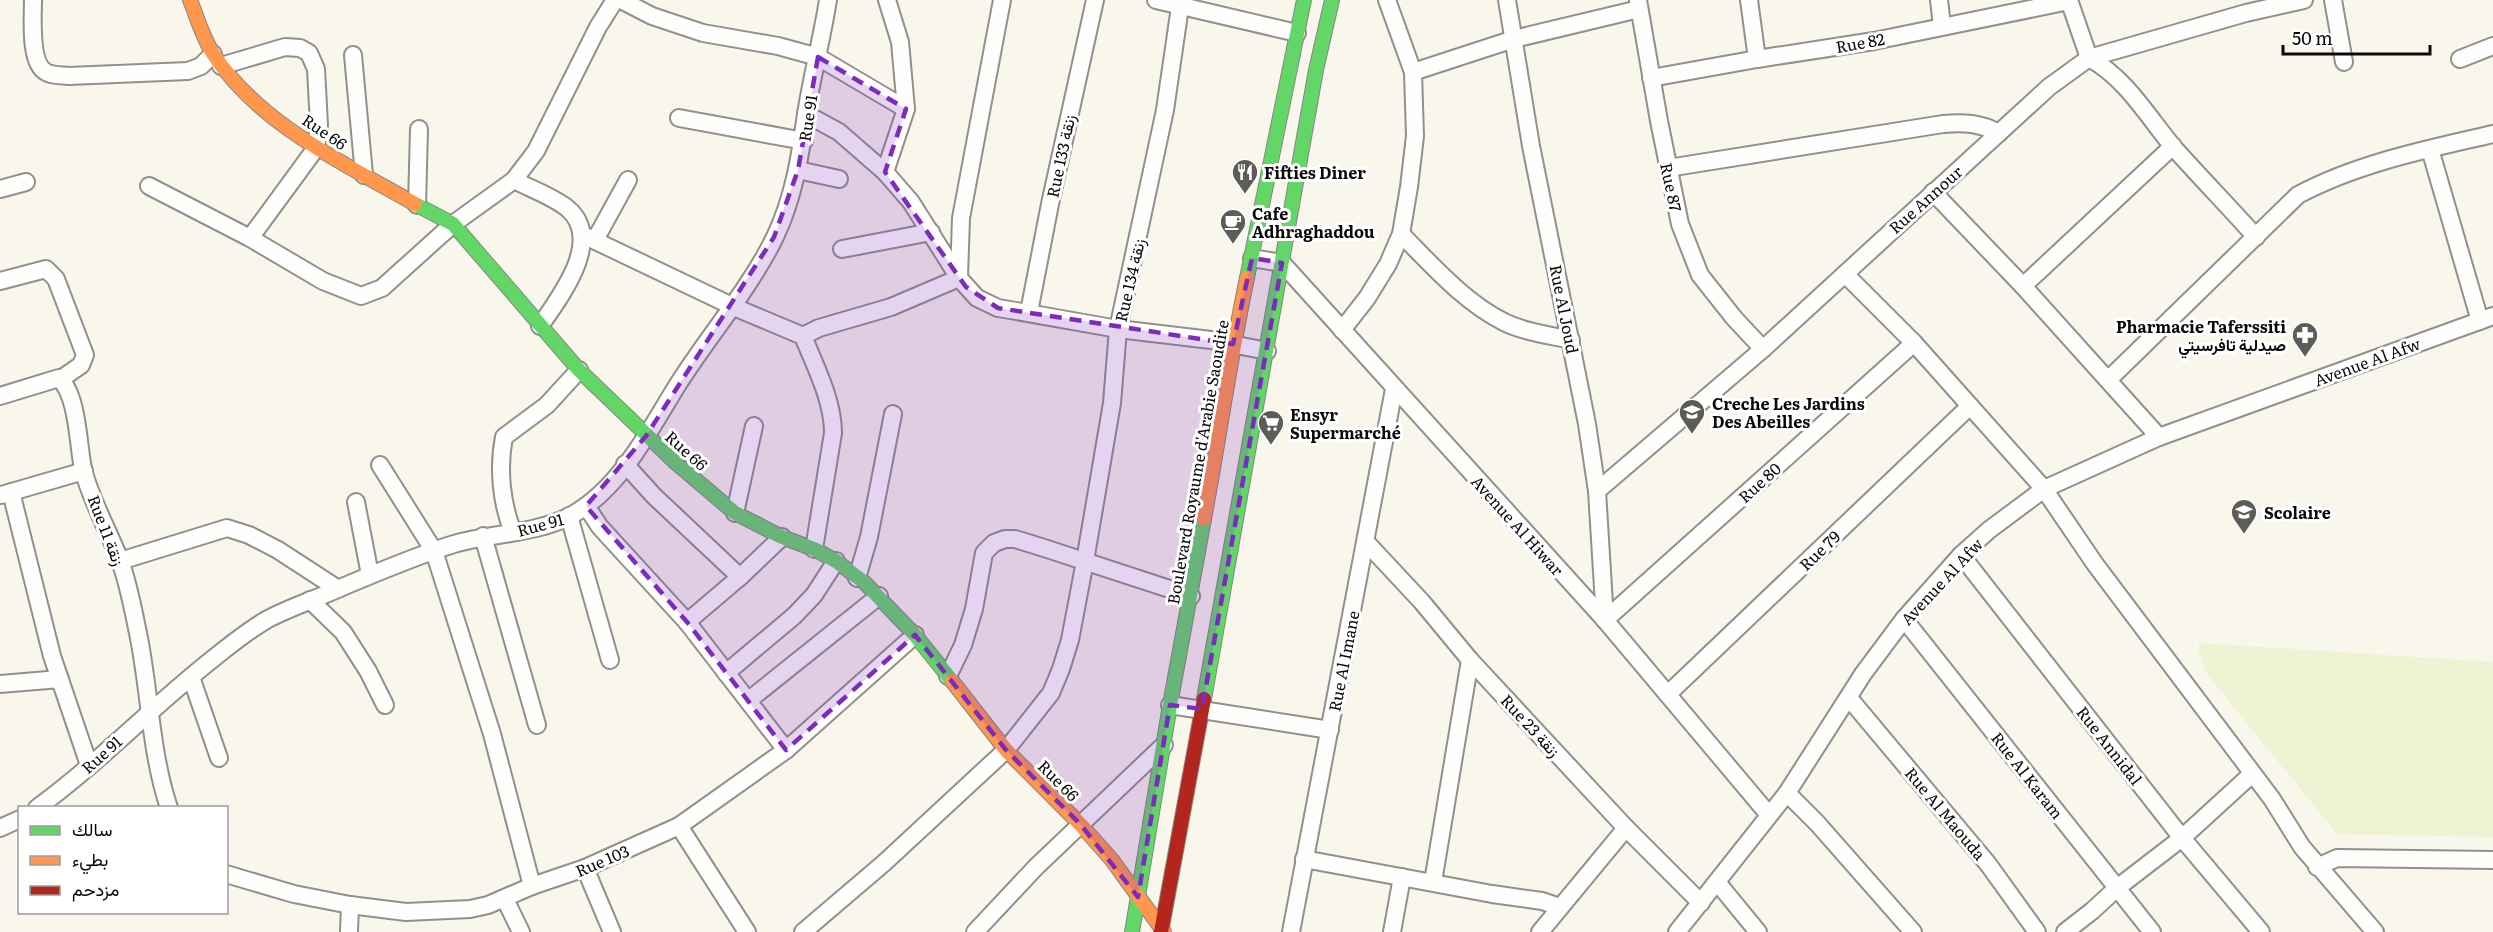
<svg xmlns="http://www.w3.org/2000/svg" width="2493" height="932" viewBox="0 0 2493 932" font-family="Literata,Vazirmatn,serif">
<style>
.pitch{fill:#ecf4d3}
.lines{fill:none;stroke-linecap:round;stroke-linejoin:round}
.street-casing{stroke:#91908b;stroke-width:20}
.fast-casing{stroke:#888682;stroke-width:16}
.slow-casing{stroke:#888682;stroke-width:16}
.jam-casing{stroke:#888682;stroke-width:16}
.street{stroke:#fefefc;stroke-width:16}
.fast{stroke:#63d668;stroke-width:14}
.slow{stroke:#ff974d;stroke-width:14}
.jam{stroke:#b3261e;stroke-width:14}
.marked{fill:#7b2cbf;fill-opacity:0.2;stroke:#7b2cbf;stroke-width:4.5;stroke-dasharray:12 8;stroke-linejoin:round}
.labels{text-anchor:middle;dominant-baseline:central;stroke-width:6;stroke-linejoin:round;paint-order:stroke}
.street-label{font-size:16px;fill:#090909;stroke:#fff}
.poi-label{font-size:16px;font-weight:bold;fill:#090909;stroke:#fff;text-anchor:start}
</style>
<rect width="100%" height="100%" fill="#f9f6ec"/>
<path class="pitch" d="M2199,643L2493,662V837L2337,834L2206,673L2199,652Z"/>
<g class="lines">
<g class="street-casing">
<g id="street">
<path d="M33,0C33,18 29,63 46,72C52,76 62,75 69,76L188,71L201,66L213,54"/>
<path d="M621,0L652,16L703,33L778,46L818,57L906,109"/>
<path d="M1156,0L1297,33"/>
<path d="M1507,0L1531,146L1587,424L1597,491L1605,620"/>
<path d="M1638,0L1659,121L1680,224L1700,275L1734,318L1763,349"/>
<path d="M1749,0L1757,59"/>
<path d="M1939,0L1942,26"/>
<path d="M2069,0L2089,58C2126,78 2148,117 2174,148C2201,178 2229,207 2256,237"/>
<path d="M2333,0L2344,62"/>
<path d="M353,55L364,175"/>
<path d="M2460,59L2493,46"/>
<path d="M221,66L285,47L300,48L309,53L316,69L319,125L316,148L250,238"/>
<path d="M1413,72L1514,39L1639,9"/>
<path d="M1651,78L1757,59L1874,41L2069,1"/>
<path d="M806,114L839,132L885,172L911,202L959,278L977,298L998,308L1016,311L1118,329L1211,340L1267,351"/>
<path d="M679,118L804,141"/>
<path d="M2430,149L2480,321"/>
<path d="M1668,168L1943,124C1964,122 1980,123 1999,133"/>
<path d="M798,170L839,179"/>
<path d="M885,172L906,109L900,42L887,0"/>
<path d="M514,180C531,189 552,196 567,208C605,239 560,297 540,326"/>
<path d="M149,186L250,238L323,281L361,296L382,288L453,224L514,180L536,151L598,27L615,0"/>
<path d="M0,189L26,182"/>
<path d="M1933,192L2023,286L2159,437"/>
<path d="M417,205L419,129"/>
<path d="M1401,234C1432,265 1464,302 1504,322C1524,332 1549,335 1571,340"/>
<path d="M583,235L734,307L803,336C815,366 833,400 833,433L814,549"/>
<path d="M595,240L628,180"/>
<path d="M842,249L931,232"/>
<path d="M1252,258L1282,263L1605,620L1769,815"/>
<path d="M1845,274L1914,343L2044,489L2095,564L2272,799L2302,847L2375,932"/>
<path d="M959,277L961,218L1002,0"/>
<path d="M0,281L46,269L56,279L85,355L81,365L61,379"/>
<path d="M2023,286L2173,146"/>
<path d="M1029,312L1050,204L1095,0"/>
<path d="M1342,330L1367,298L1388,264L1401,234L1409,187L1415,136L1413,72L1387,0"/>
<path d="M803,336L819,328L891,307L959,278"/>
<path d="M2109,379L2298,195C2358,163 2428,149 2493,134"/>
<path d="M0,396L59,378C78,395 78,445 83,469C90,498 108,530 119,558C128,581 133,609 138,633C150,691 150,751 169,808"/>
<path d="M625,464L654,496L740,577"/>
<path d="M380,465L434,551L492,734L532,886"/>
<path d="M1597,491L1763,349L2049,87L2089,58L2246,13L2304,0"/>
<path d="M11,492L52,656L89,765"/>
<path d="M1,495L84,471"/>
<path d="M356,502L370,575"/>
<path d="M586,506L600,527L687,622L786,750"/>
<path d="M735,513L754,426"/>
<path d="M569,516L610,660"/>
<path d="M513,532C501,503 498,467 504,437L547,405L579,370"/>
<path d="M483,536L537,725"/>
<path d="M1366,542L1422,602L1470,660L1626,828L1701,903"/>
<path d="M1961,555L2182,838L2261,932"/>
<path d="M120,561L227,528L249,535L278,550L338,589"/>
<path d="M857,578L869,537L893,414"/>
<path d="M310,600L343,632L368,671L385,705"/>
<path d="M1904,619L2152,932"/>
<path d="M1605,620L1914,343"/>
<path d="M687,622L740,577L782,537"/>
<path d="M726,673L794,616L814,595L836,561"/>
<path d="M948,676L963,645L974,609L984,553L994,543L1005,539H1015L1041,547L1191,596"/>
<path d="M191,677L219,758"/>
<path d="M0,684L60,679"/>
<path d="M1668,694L1970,406"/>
<path d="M1849,698L1988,864L2037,932"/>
<path d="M749,700L879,596"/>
<path d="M1170,705L1330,730"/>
<path d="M1787,793L1817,823L1913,932"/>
<path d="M37,808C96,765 147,712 204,666C224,650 245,632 268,619C291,607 316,599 340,588C378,572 415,556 454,544C492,533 537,534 572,515C619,489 648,433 675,389C707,337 748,292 775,237C794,197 800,157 806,114C812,76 822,38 828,0"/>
<path d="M679,826L747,932"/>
<path d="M0,828L20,819"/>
<path d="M1304,859L1492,894L1542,901L1560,907"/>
<path d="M2317,867L2337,858L2493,860"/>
<path d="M585,868L612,932"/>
<path d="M226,874L294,894L350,905L406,912L470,909L488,905L532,886L585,868L679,826L786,750L915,635"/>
<path d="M1433,882L1470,660"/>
<path d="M1717,882L1758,932"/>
<path d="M505,899L521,932"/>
<path d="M349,932L350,905"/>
<path d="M803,932L884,863L1006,750L1051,693L1061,669L1070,640L1085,561L1112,403L1118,329L1165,110L1181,0"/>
<path d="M975,932L1036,867L1164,745"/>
<path d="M1291,932L1394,389"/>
<path d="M1392,932L1402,877"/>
<path d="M1540,932L1626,828"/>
<path d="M1677,932L1787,793L1863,674L1904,619L1961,555L1989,530L2044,489L2159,437L2493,316"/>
<path d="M2065,932L2092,911L2117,888L2182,838L2252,774"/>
</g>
</g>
<g class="fast-casing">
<g id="fast">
<path d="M415,204L453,224L579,370L676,463L735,513L782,537L814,549L836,561L865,583L915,635L952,681"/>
<path d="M1247,278L1304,0"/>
<path d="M1204,699L1316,70L1332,0"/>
<path d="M1132,932L1170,705L1204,519"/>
</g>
</g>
<g class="slow-casing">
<g id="slow">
<path d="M190,0C197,17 203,39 214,55C259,124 345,164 415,204"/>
<path d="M1204,519C1219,439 1230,358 1247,278"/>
<path d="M952,681L1006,750L1081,825L1112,860L1164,932"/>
</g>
</g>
<g class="jam-casing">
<path id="jam" d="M1161,932L1204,699"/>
</g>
<use href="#street" class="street"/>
<use href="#fast" class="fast"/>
<use href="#slow" class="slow"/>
<use href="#jam" class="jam"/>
</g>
<path class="marked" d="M818,57L906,109L885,172L966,287L998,308L1233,344L1252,258L1282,263L1202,709L1170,705L1138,897L1081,825L1006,750L915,635L786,750L687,622L586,506L646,436L774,237L798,170Z"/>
<defs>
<g id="restaurant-pin" transform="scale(1.35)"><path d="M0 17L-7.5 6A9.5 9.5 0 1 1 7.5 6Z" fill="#5d5c58" stroke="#fff"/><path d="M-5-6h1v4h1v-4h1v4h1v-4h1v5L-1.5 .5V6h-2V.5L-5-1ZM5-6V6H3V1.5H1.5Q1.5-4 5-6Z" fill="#fff"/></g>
<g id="cafe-pin" transform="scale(1.35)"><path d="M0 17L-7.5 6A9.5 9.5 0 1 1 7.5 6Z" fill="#5d5c58" stroke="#fff"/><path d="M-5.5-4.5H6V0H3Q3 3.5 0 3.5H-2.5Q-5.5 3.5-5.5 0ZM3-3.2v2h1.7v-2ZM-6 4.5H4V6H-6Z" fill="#fff"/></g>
<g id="pharmacy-pin" transform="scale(1.35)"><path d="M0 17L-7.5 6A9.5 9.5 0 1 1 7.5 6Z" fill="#5d5c58" stroke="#fff"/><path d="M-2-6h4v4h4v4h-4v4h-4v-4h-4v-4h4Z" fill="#fff"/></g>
<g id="school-pin" transform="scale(1.35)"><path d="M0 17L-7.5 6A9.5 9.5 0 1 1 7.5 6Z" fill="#5d5c58" stroke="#fff"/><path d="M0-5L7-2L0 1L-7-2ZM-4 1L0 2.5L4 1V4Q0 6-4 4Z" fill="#fff"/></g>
<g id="supermarket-pin" transform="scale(1.35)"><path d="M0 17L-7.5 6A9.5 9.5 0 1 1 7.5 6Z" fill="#5d5c58" stroke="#fff"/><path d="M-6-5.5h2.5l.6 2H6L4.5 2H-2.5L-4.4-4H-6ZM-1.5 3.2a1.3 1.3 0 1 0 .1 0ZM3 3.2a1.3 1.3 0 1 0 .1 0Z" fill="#fff"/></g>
</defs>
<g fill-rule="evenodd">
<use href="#restaurant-pin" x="1245" y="172"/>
<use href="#cafe-pin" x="1233" y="222"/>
<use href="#pharmacy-pin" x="2305" y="335"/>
<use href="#school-pin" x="1692" y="412"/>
<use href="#supermarket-pin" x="1271" y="423"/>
<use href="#school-pin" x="2244" y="512"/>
</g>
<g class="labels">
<g class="street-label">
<text transform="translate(1860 42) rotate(-10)">Rue 82</text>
<text transform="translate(807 118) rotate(-81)">Rue 91</text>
<text transform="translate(325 131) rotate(34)">Rue 66</text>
<text transform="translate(1060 156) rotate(-78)">Rue 133 زنقة</text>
<text transform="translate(1672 187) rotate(78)">Rue 87</text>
<text transform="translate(1925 199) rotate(-42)">Rue Annour</text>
<text transform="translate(1129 280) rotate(-77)">Rue 134 زنقة</text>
<text transform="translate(1565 309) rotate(79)">Rue Al Joud</text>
<text transform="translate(2367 361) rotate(-20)">Avenue Al Afw</text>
<text transform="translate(687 450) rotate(42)">Rue 66</text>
<text transform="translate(1197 462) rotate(-80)">Boulevard Royaume d'Arabie Saoudite</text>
<text transform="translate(1759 482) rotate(-42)">Rue 80</text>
<text transform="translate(540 524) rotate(-15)">Rue 91</text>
<text transform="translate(1518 525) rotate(48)">Avenue Al Hiwar</text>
<text transform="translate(107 530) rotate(69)">Rue 11 زنقة</text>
<text transform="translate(1819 550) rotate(-44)">Rue 79</text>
<text transform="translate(1941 581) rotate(-47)">Avenue Al Afw</text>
<text transform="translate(1343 661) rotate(-79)">Rue Al Imane</text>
<text transform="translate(1531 725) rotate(47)">Rue 23 زنقة</text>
<text transform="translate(2110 745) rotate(52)">Rue Annidal</text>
<text transform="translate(101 754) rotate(-42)">Rue 91</text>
<text transform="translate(2028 775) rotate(52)">Rue Al Karam</text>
<text transform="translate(1059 780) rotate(45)">Rue 66</text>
<text transform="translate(1946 813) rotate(50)">Rue Al Maouda</text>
<text transform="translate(602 860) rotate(-23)">Rue 103</text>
</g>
<g class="poi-label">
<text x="1264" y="172">Fifties Diner</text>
<text x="1252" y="213">Cafe<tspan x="1252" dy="18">Adhraghaddou</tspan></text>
<text x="2286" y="326" text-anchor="end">Pharmacie Taferssiti<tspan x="2286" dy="18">صيدلية تافرسيتي</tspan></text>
<text x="1712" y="403">Creche Les Jardins<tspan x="1712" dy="18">Des Abeilles</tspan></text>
<text x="1290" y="414">Ensyr<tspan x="1290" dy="18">Supermarché</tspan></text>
<text x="2264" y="512">Scolaire</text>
</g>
</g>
<rect x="18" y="806" width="210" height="108" fill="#ffffff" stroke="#9d9d9d" stroke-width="1.5"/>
<rect x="30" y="826" width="30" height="9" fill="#63d668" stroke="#9d9d9d" stroke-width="1.5"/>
<text x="72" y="836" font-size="18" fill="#090909">سالك</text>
<rect x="30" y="856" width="30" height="9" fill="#ff974d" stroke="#9d9d9d" stroke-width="1.5"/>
<text x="72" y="866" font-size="18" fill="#090909">بطيء</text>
<rect x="30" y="886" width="30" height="9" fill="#b3261e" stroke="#9d9d9d" stroke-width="1.5"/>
<text x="72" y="896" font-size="18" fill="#090909">مزدحم</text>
<path d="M2283 45v9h147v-9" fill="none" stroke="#090909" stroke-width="3"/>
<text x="2292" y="45" font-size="18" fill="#090909" stroke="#ffffff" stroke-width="4.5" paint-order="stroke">50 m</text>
</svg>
